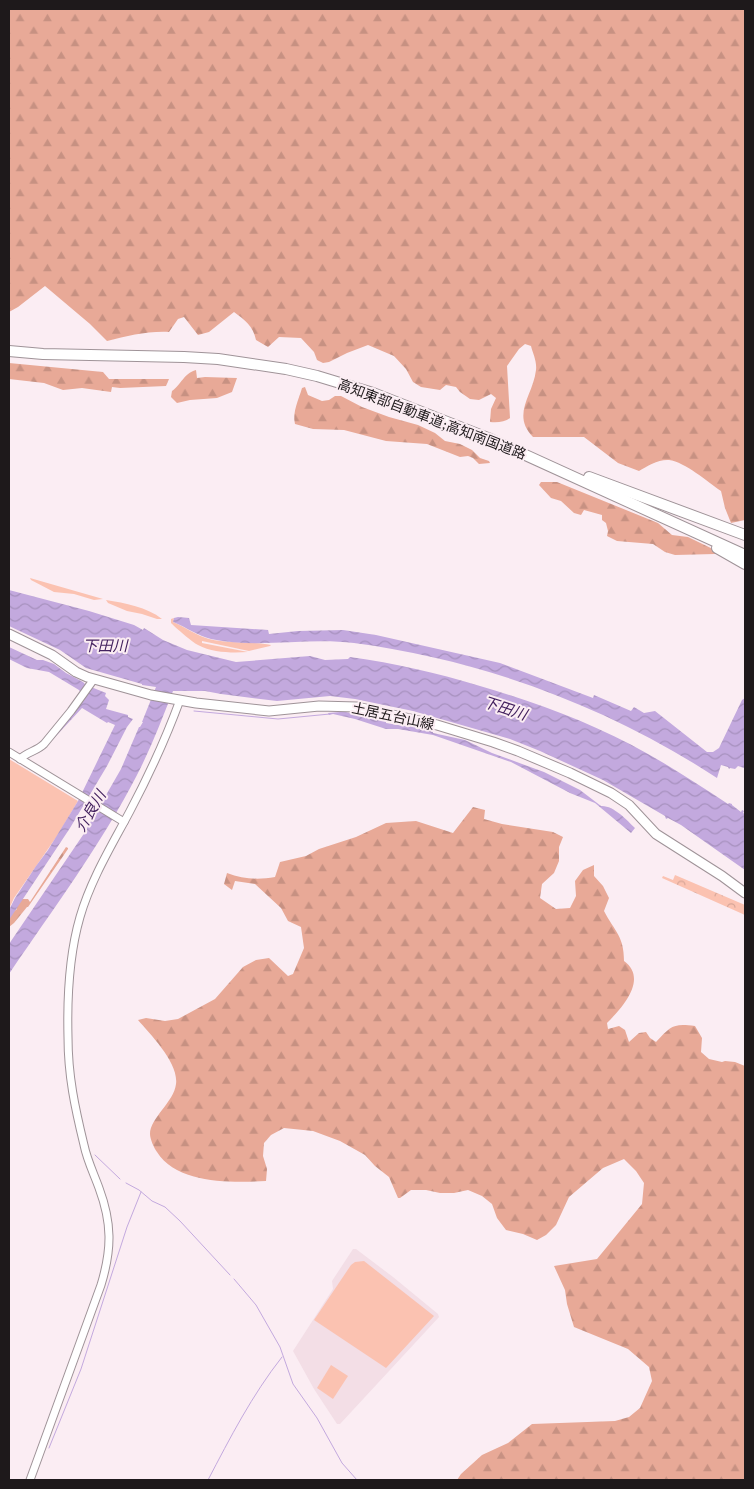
<svg xmlns="http://www.w3.org/2000/svg" width="754" height="1489" viewBox="0 0 754 1489" font-family="'Libre Baskerville','Noto Sans JP',serif">
<style>
.built{fill:#f3dee6}
.grass{fill:#fbc2b1}
.forest{fill:url(#forest-firs)}
.park{fill:url(#park-crowns)}
.water{fill:url(#water-waves)}
.lines{fill:none;stroke-linecap:round;stroke-linejoin:round}
.stream{stroke:#c3a9de;stroke-width:1}
.tertiary-casing{stroke:#9f9398;stroke-width:9}
.primary-casing{stroke:#9f9398;stroke-width:11}
.motorway-casing{stroke:#9f9398;stroke-width:12}
.tertiary{stroke:#fff;stroke-width:7}
.primary{stroke:#fff;stroke-width:9}
.motorway{stroke:#fff;stroke-width:10}
.labels{text-anchor:middle;dominant-baseline:central;stroke-width:4;stroke-linejoin:round;paint-order:stroke}
.street-label{font-size:14px;fill:#1e191b;stroke:#fbedf3}
.water-label{font-size:15px;font-style:italic;fill:#43215f;stroke:#fbedf3}
</style>
<defs>
<pattern id="forest-firs" width="22" height="20" patternUnits="userSpaceOnUse" patternTransform="scale(1.25)"><rect width="22" height="20" fill="#e8a997"/><path d="M5 1l3.5 6h-7zM16 11l3.5 6h-7z" fill="#c79182"/></pattern>
<pattern id="park-crowns" width="20" height="18" patternUnits="userSpaceOnUse" patternTransform="scale(1.25)"><rect width="20" height="18" fill="#fbc2b1"/><path d="M2 6a3 3 0 1 1 6 0M12 15a3 3 0 1 1 6 0" fill="none" stroke="#d7a698"/></pattern>
<pattern id="water-waves" width="16" height="10" patternUnits="userSpaceOnUse" patternTransform="scale(1.25)"><rect width="16" height="10" fill="#c3a9de"/><path d="M0 5q4-4 8 0t8 0" fill="none" stroke="#a791be"/></pattern>
</defs>
<rect width="100%" height="100%" fill="#fbedf3"/>
<path class="built" d="M353,1249H356L393,1277L438,1314L439,1317L340,1424H337L314,1389L293,1351L333,1289L332,1281Z"/>
<g class="grass">
<path d="M30,578L103,599L94,600L74,594L54,592L31,580Z"/>
<path d="M106,600C125,603 147,607 162,619H157L142,614L127,611L108,603Z"/>
<path d="M174,618L173,622C185,627 197,636 209,639C229,644 252,641 271,645L270,646L249,651L202,641V643L248,652C233,653 213,653 198,645C192,642 176,628 171,623V619Z"/>
<path d="M9,759L78,801L57,836L14,898L9,909Z"/>
<path d="M364,1261L434,1316L386,1368L314,1320L351,1265L355,1262Z"/>
<path d="M331,1365L348,1376L333,1399L317,1388Z"/>
</g>
<g class="forest">
<path d="M9,9H745V520L731,523L725,508L721,491C708,482 685,462 669,460C659,459 647,466 639,471L618,463L584,437H533C511,414 533,396 536,370C537,361 533,354 531,346L525,344L519,349L507,366L510,418C505,422 497,423 490,422L491,409L496,398L491,394L479,400L470,399L460,392L456,387L446,385L440,390L421,387L413,382L406,369L394,356L368,345L347,353L329,362L323,363L317,360L314,352L301,338L279,337L268,347L256,340C253,326 245,320 234,312L209,332L198,335L184,317L178,319L169,332C147,331 128,336 107,341L90,324L45,286L18,307L9,312Z"/>
<path d="M9,363L103,372L109,379H169L166,386L120,388L112,387L111,392L82,388L63,390L44,383L9,379Z"/>
<path d="M196,370L197,378L205,377L237,378L232,392L217,398L190,400L177,403L171,397L172,391C182,384 183,374 196,370Z"/>
<path d="M305,387L308,395L322,401L329,400L335,396H341L362,407L389,417L418,425L435,433L445,441L460,444L472,450L480,458L489,461L490,463L479,464L473,458L468,456L460,457L427,444L386,441L344,430L313,429L295,424C292,412 299,399 302,388Z"/>
<path d="M541,482H557L658,523L672,535L688,537L719,552L715,554L675,555L665,552L653,544L617,541L607,536L608,531L606,523L602,520V515L584,510L581,515L574,513L561,501L551,498L539,485Z"/>
<path d="M473,807L485,810L484,819L502,824L553,832L563,837L559,847V861L554,873L542,884L540,898L556,909L570,908L576,896L575,881L583,870L594,865V876L603,886L609,898L604,911C615,932 624,936 624,961C649,979 621,1009 607,1023L608,1029L619,1026L625,1030L629,1042L639,1033L646,1032L650,1038L656,1042C671,1026 673,1023 695,1026L702,1038L701,1052L709,1059L722,1062L725,1061L735,1062L745,1066V1480H457L461,1474L482,1455L508,1443L532,1424L615,1421L629,1417L640,1408L652,1381L649,1367L628,1349L574,1327L567,1304L565,1290L554,1266L597,1259L642,1204L644,1183L636,1171L624,1159L603,1168L569,1197L556,1225L546,1235L537,1240L523,1234L506,1230L497,1218L492,1204L482,1196L468,1190L454,1193H440L426,1190H411L400,1198H398L389,1177L375,1166L365,1155L340,1141L313,1131L284,1128L271,1135L264,1143L263,1156L267,1169L266,1181C232,1183 177,1184 157,1152C154,1148 150,1139 150,1134C150,1118 174,1102 176,1084C179,1063 150,1034 138,1020L146,1018L165,1021L178,1019L215,999L243,967L256,960L269,958L288,976L293,974L304,948L301,927L288,921L281,908L255,884L235,881L232,890L224,884L227,873C243,879 258,880 275,877L280,862L306,856L319,849L356,837L386,823L416,821L453,833Z"/>
<path d="M66,847L68,848V849L28,907H27L14,923L9,927V915L17,909L16,907L21,899H28L30,902Z"/>
</g>
<path class="park" d="M675,875L745,905V915L662,878L663,876L673,880Z"/>
<g class="water">
<path d="M9,590L89,611L134,625L143,630L144,628L163,640L187,650L236,662L310,656L325,660L348,659L350,657C395,663 437,673 480,686C538,703 595,724 648,754C675,769 702,787 728,804L729,803L732,804V805L741,812L742,810L744,811L743,813L745,814V870L681,825L668,818L666,819L665,816L603,780L540,751L510,739L413,711L355,699L330,696L277,701L221,694L205,691H173C162,719 151,748 137,775C101,845 53,909 9,974V944L83,835L121,769L139,727H140L143,722H142L156,687L142,685V684L86,668L60,650L9,626Z"/>
<path d="M178,617L189,618L191,625L268,630L269,634L298,631L343,630L376,635L500,663L593,698L594,695L631,711L634,707L644,713L655,711L707,752H713L719,748L742,700L745,698V772L744,768L738,766L735,769L730,768L729,769L728,767L721,765L717,778C609,707 483,660 354,643C307,637 258,649 211,639C198,636 186,627 173,622L174,618Z"/>
<path d="M9,647L37,660H43L54,664L66,673L83,682L86,685L106,693L105,696L109,700L106,709L128,715V717L133,719L127,727L107,766L70,828L9,920V910L15,898L36,866L48,850L78,801L115,725L108,722L107,723L82,708L43,750L32,756L31,754L41,750L81,693L79,690L49,672L27,668L9,659Z"/>
<path d="M340,712H346L386,721V723L410,727V726L432,730L433,731V733L465,740L492,753L544,772L580,790L601,806C613,805 627,820 635,828L631,833L595,803L570,793L511,762L433,735L398,729H386L355,719L333,714L329,715L328,713Z"/>
</g>
<g class="lines">
<g class="stream">
<path d="M194,711L278,719L330,714"/>
<path d="M95,1155L120,1179"/>
<path d="M126,1183L139,1190L152,1201L165,1207L180,1221L230,1275"/>
<path d="M234,1279L256,1305L280,1347L293,1384L317,1418L342,1463L357,1480"/>
<path d="M49,1448L81,1369L127,1227L141,1192"/>
<path d="M208,1480C230,1438 252,1395 282,1357"/>
</g>
<g class="tertiary-casing">
<g id="tertiary">
<path d="M9,752L124,822"/>
<path d="M20,759C27,752 37,751 44,744L71,711L94,679"/>
<path d="M30,1480L101,1285C112,1249 112,1223 99,1188C94,1174 87,1160 84,1145C75,1108 68,1076 68,1037C67,997 69,955 80,917C91,879 112,845 130,811C149,775 166,738 180,700"/>
</g>
</g>
<g class="primary-casing">
<path id="primary" d="M9,634L52,655L76,672L87,677L151,695L196,703L269,711L319,706L357,707L437,725L493,742L518,751L570,773L611,793L629,805L656,834L722,876L745,893"/>
</g>
<g class="motorway-casing">
<g id="motorway">
<path d="M9,351L43,354L184,357L218,359L286,369L317,376L373,393L488,438L745,555"/>
<path d="M589,477L745,535"/>
<path d="M717,548L745,564"/>
</g>
</g>
<use href="#tertiary" class="tertiary"/>
<use href="#primary" class="primary"/>
<use href="#motorway" class="motorway"/>
</g>
<g class="labels">
<g class="street-label">
<text transform="translate(432 419) rotate(21)">高知東部自動車道;高知南国道路</text>
<text transform="translate(393 716) rotate(12)">土居五台山線</text>
</g>
<g class="water-label">
<text x="105" y="645">下田川</text>
<text transform="translate(505 708) rotate(18)">下田川</text>
<text transform="translate(90 811) rotate(-59)">介良川</text>
</g>
</g>
<rect width="754" height="1489" fill="none" stroke="#1e191b" stroke-width="20"/>
</svg>
